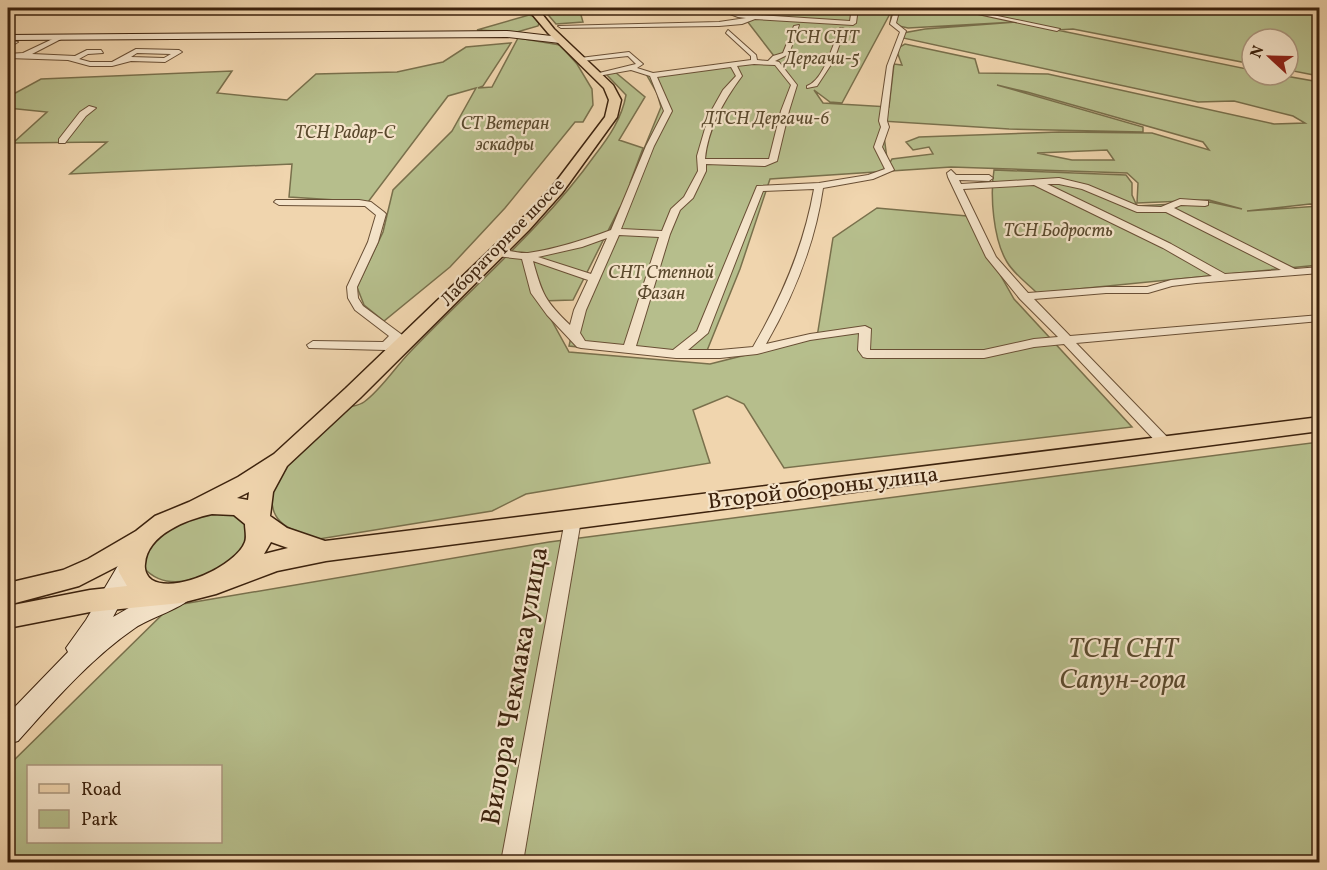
<svg xmlns="http://www.w3.org/2000/svg" width="1327" height="870" viewBox="0 0 1327 870" font-family="Vollkorn,serif">
<style>
.green{fill:#b6be8c;stroke:#79704c;stroke-width:1.5;fill-rule:evenodd}
.lines{fill:none;stroke-linecap:round;stroke-linejoin:round}
.minor-casing{stroke:#694f35;stroke-width:2}
.secondary-casing{stroke:#3c220d;stroke-width:2}
.primary-casing{stroke:#3c220d;stroke-width:3}
.minor{fill:#f5e4ca;fill-rule:evenodd}
.secondary{fill:#f5e4ca;fill-rule:evenodd}
.primary{fill:#f0d5ae;fill-rule:evenodd}
.labels{text-anchor:middle;dominant-baseline:central;stroke-width:4.5;stroke-linejoin:round;paint-order:stroke}
.far-park-label{font-size:18px;font-style:italic;fill:#5a492d;stroke:#f5e4ca}
.far-street-label{font-size:18px;fill:#3c220d;stroke:#f5e4ca}
.street-label{font-size:22px;fill:#3c220d;stroke:#f5e4ca}
.near-park-label{font-size:27px;font-style:italic;fill:#5a492d;stroke:#f5e4ca}
.near-street-label{font-size:27px;fill:#3c220d;stroke:#f5e4ca}
</style>
<rect width="100%" height="100%" fill="#f0d5ae"/>
<filter id="stains"><feTurbulence type="fractalNoise" baseFrequency=".00333" numOctaves="4"/><feColorMatrix values="0 0 0 0 .2 0 0 0 0 .09 0 0 0 0 .02 0 0 0 .5 -.17"/></filter>
<radialGradient id="worn" r=".72"><stop offset=".6" stop-color="#630" stop-opacity="0"/><stop offset="1" stop-color="#630" stop-opacity=".3"/></radialGradient>
<g class="green">
<path d="M546,8H579L583,22L556,24L544,10Z"/>
<path d="M737,8H1305L1315,13L1317,12L1308,8H1319V76L1288,70V39H1252V64L1073,29L1057,30L1018,22L1252,70V75H1280L1319,82V205L1310,204L1247,211L1319,206V265L1037,293C1028,284 1014,274 1007,262C993,239 990,195 994,170L1126,175L1132,183V195L1137,206L1210,202L1242,209L1209,200L1137,203L1138,183L1127,173L951,167L770,179L740,269L704,358H683L569,346L578,305L620,207L573,300L541,301L569,352L710,364L817,337L833,238L877,208L967,216L1014,299L1132,427L784,468L744,404L727,396L693,410L710,463L526,494L492,511L319,539C286,530 264,521 274,481C277,470 332,415 343,409C350,406 359,406 364,402C381,390 396,366 411,351C473,286 543,228 595,155C609,137 622,118 626,95L606,74L615,72L645,97L619,140L643,148L630,183L661,107L657,93L646,74L773,62L791,78ZM892,10L890,24L908,28L1016,22L925,29L903,33V38L1198,102L1234,101L1293,116L1305,123L1274,124L1048,74L979,73L975,59L905,44L896,49L902,65L894,64L889,107L823,103L814,90L830,102L842,103ZM997,85L1027,92L1203,142L1209,150L1152,133L1059,132L919,137L906,142L913,150L929,147L933,154L892,159L888,166L882,121L1009,129L1143,132V127ZM1107,150L1114,160H1072L1037,153Z"/>
<path d="M529,15L533,16L539,23L538,26L517,32L477,30Z"/>
<path d="M518,38L560,45L577,64L592,89L593,105L583,122H575L505,208L450,267L384,321L364,305L357,287L383,232L393,190L452,131L476,88L448,96L368,202L289,197L292,164L70,174L107,142L13,143L47,112L8,108V97L41,79L232,71L217,93L287,100L316,74L397,72L443,62L466,47L511,43L483,86L478,88L492,87Z"/>
<path d="M1319,442V862H8V766L171,606L549,542ZM28,766H220V842H28Z"/>
<path d="M205,508L247,517L251,539C244,547 237,558 229,565C225,568 218,570 212,572C189,583 163,589 144,568L146,546L156,533Z"/>
</g>
<g class="lines">
<g class="minor-casing">
<g id="minor">
<path d="M714,8L741,14L850,21L852,8H858L856,23L853,25L755,19L742,24L719,26L561,28L558,26L719,22L746,18L738,17Z"/>
<path d="M895,8H900L896,23L906,31L893,66L887,121L889,127L882,147L894,170L873,179L823,188C815,244 794,295 766,344L810,334L865,326L871,329L870,350H984L1034,339L1058,337L1020,299L986,257L948,177L947,173L951,170L956,175H989L993,178L989,181L959,180L961,184L1059,178L1088,185L1138,206L1161,207L1180,199L1208,201V205L1205,206L1181,205L1174,208L1295,269L1320,267V273L1196,283L1172,286L1148,293H1106L1034,299L1070,336L1320,315V321L1076,343L1171,441L1173,444L1166,448L1161,447L1064,344L1034,347L984,358H867L863,357L858,350L859,333L810,340L757,354L720,358H676L581,348L577,347L547,315L531,293L522,259L496,256L491,253C500,246 516,254 528,253C556,249 584,240 611,230L646,146L664,111L650,76L631,70L598,76L595,74L636,64L628,56L582,61L580,58L629,52L643,64L637,68L653,73L751,60V56L726,33L728,30L756,55L757,60L768,61L773,56L783,53L794,26L799,25L789,54L775,61L779,62L797,85L789,111L777,161L765,166L706,164V171L693,198L680,210L670,234L636,346L673,350L697,331L757,186L819,183L868,175L885,169L874,147L881,127L879,121L887,66L900,32L890,24ZM754,64L775,65L791,85L781,111L769,159H705C708,128 724,100 742,76L737,66ZM731,67L736,76L723,90L709,115L697,156L698,171L684,197L671,209L662,231L621,229L654,146L672,111L657,77ZM1047,184H1059L1082,189L1137,212H1166L1281,270L1225,274L1171,244ZM1034,185L1163,248L1212,276L1171,280L1147,287H1106L1028,293L996,257L963,189ZM814,189C804,246 782,297 753,347L720,350H688L708,333L763,191ZM619,235L659,237L624,345L585,341L580,333L586,310ZM607,238L591,274L538,257L582,247ZM533,261L588,280L574,310L570,325C545,301 542,294 533,261Z"/>
<path d="M950,8H959L1060,29L1057,31Z"/>
<path d="M840,28L845,29L834,60L817,86L807,88V86C824,80 833,44 840,28Z"/>
<path d="M59,36L61,39L32,54L75,56L87,50H101L103,53L88,54L79,59L90,62H112L136,49L179,50L182,52L165,62L131,61L112,66H90L68,60L8,58V54L23,53ZM137,53L171,54L164,58L131,57Z"/>
<path d="M13,41L18,42L8,48V44Z"/>
<path d="M89,106L96,108L86,116L65,143H59V139L80,112Z"/>
<path d="M276,200H359L371,202L384,212L386,214L378,242L357,287L358,298L363,306L409,340L411,342L409,344L405,346L397,342L386,350L309,348L307,345L313,341L383,342L389,336L355,310L348,298L347,287L368,242L376,215L365,206L279,205L274,202Z"/>
<path d="M573,515L578,516L581,520L523,862H501L565,520L568,516Z"/>
</g>
</g>
<g class="secondary-casing">
<g id="secondary">
<path d="M507,31L560,37L564,40L560,43L507,37L8,40V35Z"/>
<path d="M131,554L139,557L142,563L113,617L139,602L182,585L190,587L194,594C187,607 149,618 135,628C90,659 54,701 18,741L8,744V714L68,652L66,648L86,620L123,557Z"/>
</g>
</g>
<g class="primary-casing">
<path id="primary" d="M533,8H541L542,14L554,29L613,85L621,100L617,117L562,193L529,230L360,398L287,466L273,492L270,516L287,528L325,541L1320,417V431L326,561L277,571L216,594L181,603L90,612L8,628V606L90,590L127,586L119,572L118,566L79,586L8,605V583L63,570L88,559L136,531L155,516L189,502L238,477L274,454L346,388L517,224L552,187L605,117L609,100L604,88L548,33L532,14ZM249,492L248,500L237,498ZM212,514L234,515L245,524C245,529 247,537 245,542C236,566 175,594 152,580C147,577 144,570 145,564C147,534 188,519 212,514ZM271,542L288,548L264,554Z"/>
</g>
<use href="#minor" class="minor"/>
<use href="#secondary" class="secondary"/>
<use href="#primary" class="primary"/>
</g>
<g class="labels">
<g class="far-park-label">
<text x="822" y="38">ТСН СНТ<tspan x="822" dy="21">Дергачи-5</tspan></text>
<text x="766" y="119">ДТСН Дергачи-6</text>
<text x="505" y="124">СТ Ветеран<tspan x="505" dy="21">эскадры</tspan></text>
<text x="345" y="133">ТСН Радар-С</text>
<text x="1058" y="231">ТСН Бодрость</text>
<text x="661" y="273">СНТ Степной<tspan x="661" dy="21">Фазан</tspan></text>
</g>
<g class="far-street-label">
<text transform="translate(503 243) rotate(-46)">Лабораторное шоссе</text>
</g>
<g class="street-label">
<text transform="translate(823 489) rotate(-7)">Второй обороны улица</text>
</g>
<g class="near-park-label">
<text x="1123" y="650">ТСН СНТ<tspan x="1123" dy="31">Сапун-гора</tspan></text>
</g>
<g class="near-street-label">
<text transform="translate(516 686) rotate(-80)">Вилора Чекмака улица</text>
</g>
</g>
<rect width="1327" height="870" fill="none" stroke="#f0d5ae" stroke-width="30"/>
<rect x="9" y="9" width="1309" height="852" fill="none" stroke="#3c220d" stroke-width="3"/>
<rect x="15" y="15" width="1297" height="840" fill="none" stroke="#3c220d" stroke-width="1.5"/>
<rect x="27" y="765" width="195" height="78" fill="#f5e4ca" stroke="#ab967e" stroke-width="1.5"/>
<rect x="39" y="784" width="30" height="9" fill="#f0d5ae" stroke="#ab967e" stroke-width="1.5"/>
<text x="81" y="795" font-size="18" fill="#3c220d">Road</text>
<rect x="39" y="810" width="30" height="18" fill="#b6be8c" stroke="#ab967e" stroke-width="1.5"/>
<text x="81" y="825" font-size="18" fill="#3c220d">Park</text>
<g transform="translate(1270 57) rotate(292)"><circle r="28" fill="#f5e4ca" stroke="#ab967e" stroke-width="1.5"/>
<path d="M0-4.5L10 22L0 15L-10 22Z" fill="#8f2418"/>
<text y="-9" font-size="16" font-weight="bold" text-anchor="middle" fill="#3c220d">N</text>
</g>
<rect width="100%" height="100%" filter="url(#stains)"/>
<rect width="100%" height="100%" fill="url(#worn)"/>
</svg>
